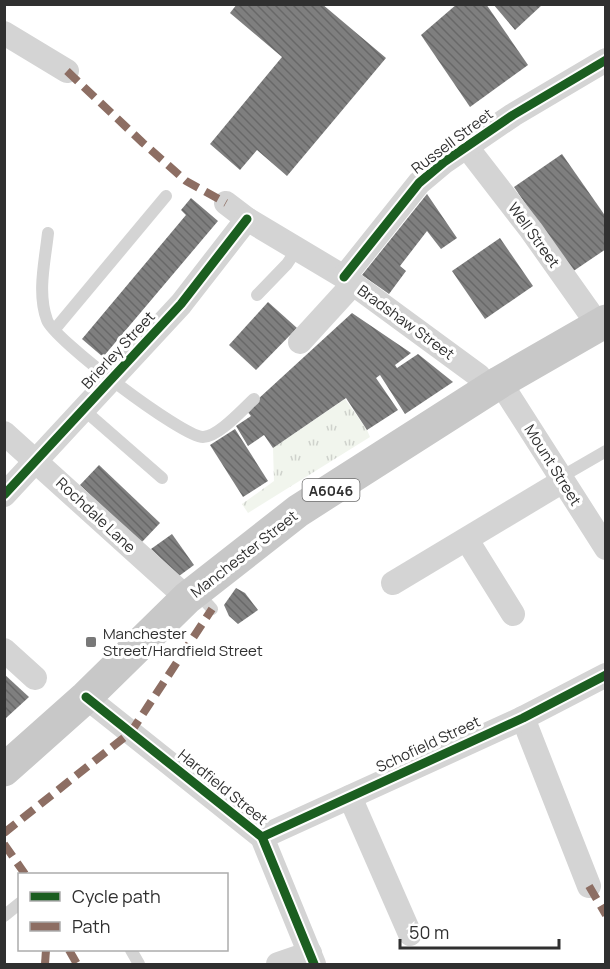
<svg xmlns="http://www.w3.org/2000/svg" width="610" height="969" viewBox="0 0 610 969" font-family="Manrope,sans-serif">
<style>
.grass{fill:url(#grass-tufts)}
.building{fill:url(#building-back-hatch)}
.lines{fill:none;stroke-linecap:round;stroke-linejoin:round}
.service{stroke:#d4d4d4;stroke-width:12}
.minor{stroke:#d4d4d4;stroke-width:24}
.primary{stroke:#c8c8c8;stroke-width:33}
.quiet{stroke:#8d6e63;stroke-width:8;stroke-dasharray:15 8;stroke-linecap:butt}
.cycleway-casing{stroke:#fff;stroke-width:13}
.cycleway{stroke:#1b5e20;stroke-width:9}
.poi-dot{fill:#787878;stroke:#fff;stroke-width:2}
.labels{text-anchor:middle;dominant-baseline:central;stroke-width:6;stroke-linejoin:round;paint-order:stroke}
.shield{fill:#fff;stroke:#6e6e6e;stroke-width:1.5}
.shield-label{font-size:14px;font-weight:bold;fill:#303030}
.street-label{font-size:15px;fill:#303030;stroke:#fff}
.poi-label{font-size:15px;fill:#303030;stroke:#fff;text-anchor:start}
</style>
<defs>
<pattern id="grass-tufts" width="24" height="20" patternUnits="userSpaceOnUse" patternTransform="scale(1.5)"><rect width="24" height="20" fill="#f1f5ed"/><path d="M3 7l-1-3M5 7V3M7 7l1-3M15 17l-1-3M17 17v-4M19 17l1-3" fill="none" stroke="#cfd2cc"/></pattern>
<pattern id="building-back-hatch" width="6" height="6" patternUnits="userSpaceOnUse" patternTransform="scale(1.5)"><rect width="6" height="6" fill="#7f7f7f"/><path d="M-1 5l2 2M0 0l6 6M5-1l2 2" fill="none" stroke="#686868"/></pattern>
</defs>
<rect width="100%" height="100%" fill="#fff"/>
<path class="grass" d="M345,399L367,430L370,437L248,513L242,504L274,481L273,448Z"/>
<g class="building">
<path d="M237,4H322L386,58L287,176L257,150L240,170L210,144L282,57L230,13Z"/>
<path d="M457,4H486L528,65L470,107L421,35Z"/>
<path d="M493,4H543L515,30Z"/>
<path d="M562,154L606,217V249L572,272L514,187Z"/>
<path d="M427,194L457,238L441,249L427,231L400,266L406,271L389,294L362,275Z"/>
<path d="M191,198L218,221L103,357L82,339L186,215L181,210Z"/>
<path d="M500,238L533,286L485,319L452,271Z"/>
<path d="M268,302L297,328L256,370L229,345Z"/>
<path d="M352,313L411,353L395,365L397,368L418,354L453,382L405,414L380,375L376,378L398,410L367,430L346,398L273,448L264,435L248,446L236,426L251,416L246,410Z"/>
<path d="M235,429L268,481L243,497L210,445Z"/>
<path d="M99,465L160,523L141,543L80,485Z"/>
<path d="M172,534L194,565L179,576L151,549Z"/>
<path d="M236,588L245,593L258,610L238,624L229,616L224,605Z"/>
<path d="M4,674L29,697L6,718L4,717Z"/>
</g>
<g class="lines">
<g class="service">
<path d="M48,233C45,261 37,293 47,320C53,339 182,437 203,437C218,437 242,410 254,399"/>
<path d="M257,295L287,264L297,249"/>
<path d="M55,329L166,196"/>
<path d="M84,410L162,478"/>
<path d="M561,477L606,451"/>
<path d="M197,592L212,609"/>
<path d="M4,916L20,903"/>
<path d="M131,950L139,964"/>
</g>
<g class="minor">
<path d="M4,33L67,71"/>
<path d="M466,146L531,230L599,326"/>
<path d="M226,203L247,219L344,277L479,376L488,390"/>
<path d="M344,277L419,183L444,162L513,115L606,60"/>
<path d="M300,342L353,284"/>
<path d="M500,382L606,548"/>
<path d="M4,433L187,598"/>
<path d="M4,495L181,304L247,219"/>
<path d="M467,540L513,614"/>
<path d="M393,583L563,481"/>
<path d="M4,650L35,678"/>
<path d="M86,697L262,837L314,964"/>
<path d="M523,718L589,886"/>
<path d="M350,797L410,934"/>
<path d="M262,837L523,718L606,675"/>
<path d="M278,964L310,953"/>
</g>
<path class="primary" d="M4,770L86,697L187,598L298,511L500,382L606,321"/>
<g class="quiet">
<path d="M67,71L143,143L186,181L226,203"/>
<path d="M4,833L131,732L212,609"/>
<path d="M4,844L25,874"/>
<path d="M589,886L606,915"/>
<path d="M69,950L77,964"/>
<path d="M45,964L46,950"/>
</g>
<g class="cycleway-casing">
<g id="cycleway">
<path d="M344,277L419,183L444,162L513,115L606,60"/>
<path d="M4,495L181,304L247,219"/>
<path d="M86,697L262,837L314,964"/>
<path d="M262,837L523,718L606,675"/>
</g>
</g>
<use href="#cycleway" class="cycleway"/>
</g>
<rect class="poi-dot" x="85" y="636" width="12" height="12" rx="3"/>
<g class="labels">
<rect class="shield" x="302.5" y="479" width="57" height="22" rx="4.5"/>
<g class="shield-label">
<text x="331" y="490">A6046</text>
</g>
<g class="street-label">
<text transform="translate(452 141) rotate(-37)">Russell Street</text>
<text transform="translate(534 235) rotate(54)">Well Street</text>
<text transform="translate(406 322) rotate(36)">Bradshaw Street</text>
<text transform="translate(118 350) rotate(-47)">Brierley Street</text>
<text transform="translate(553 465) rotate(58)">Mount Street</text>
<text transform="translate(96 515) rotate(43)">Rochdale Lane</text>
<text transform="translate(244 554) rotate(-38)">Manchester Street</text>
<text transform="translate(428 744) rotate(-25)">Schofield Street</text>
<text transform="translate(223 787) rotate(39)">Hardfield Street</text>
</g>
<g class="poi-label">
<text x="103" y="633">Manchester<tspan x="103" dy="17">Street/Hardfield Street</tspan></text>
</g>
</g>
<rect width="610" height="969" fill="none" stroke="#303030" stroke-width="12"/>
<rect x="18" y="873" width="210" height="78" fill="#ffffff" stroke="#acacac" stroke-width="1.5"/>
<rect x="30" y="892" width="30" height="9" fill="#1b5e20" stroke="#acacac" stroke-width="1.5"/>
<text x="72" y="903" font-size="18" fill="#303030">Cycle path</text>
<rect x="30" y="922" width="30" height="9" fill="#8d6e63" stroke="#acacac" stroke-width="1.5"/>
<text x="72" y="933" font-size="18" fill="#303030">Path</text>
<path d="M400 939v9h159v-9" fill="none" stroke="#303030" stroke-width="3"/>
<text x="409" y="939" font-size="18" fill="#303030" stroke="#ffffff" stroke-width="4.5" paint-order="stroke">50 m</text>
</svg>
